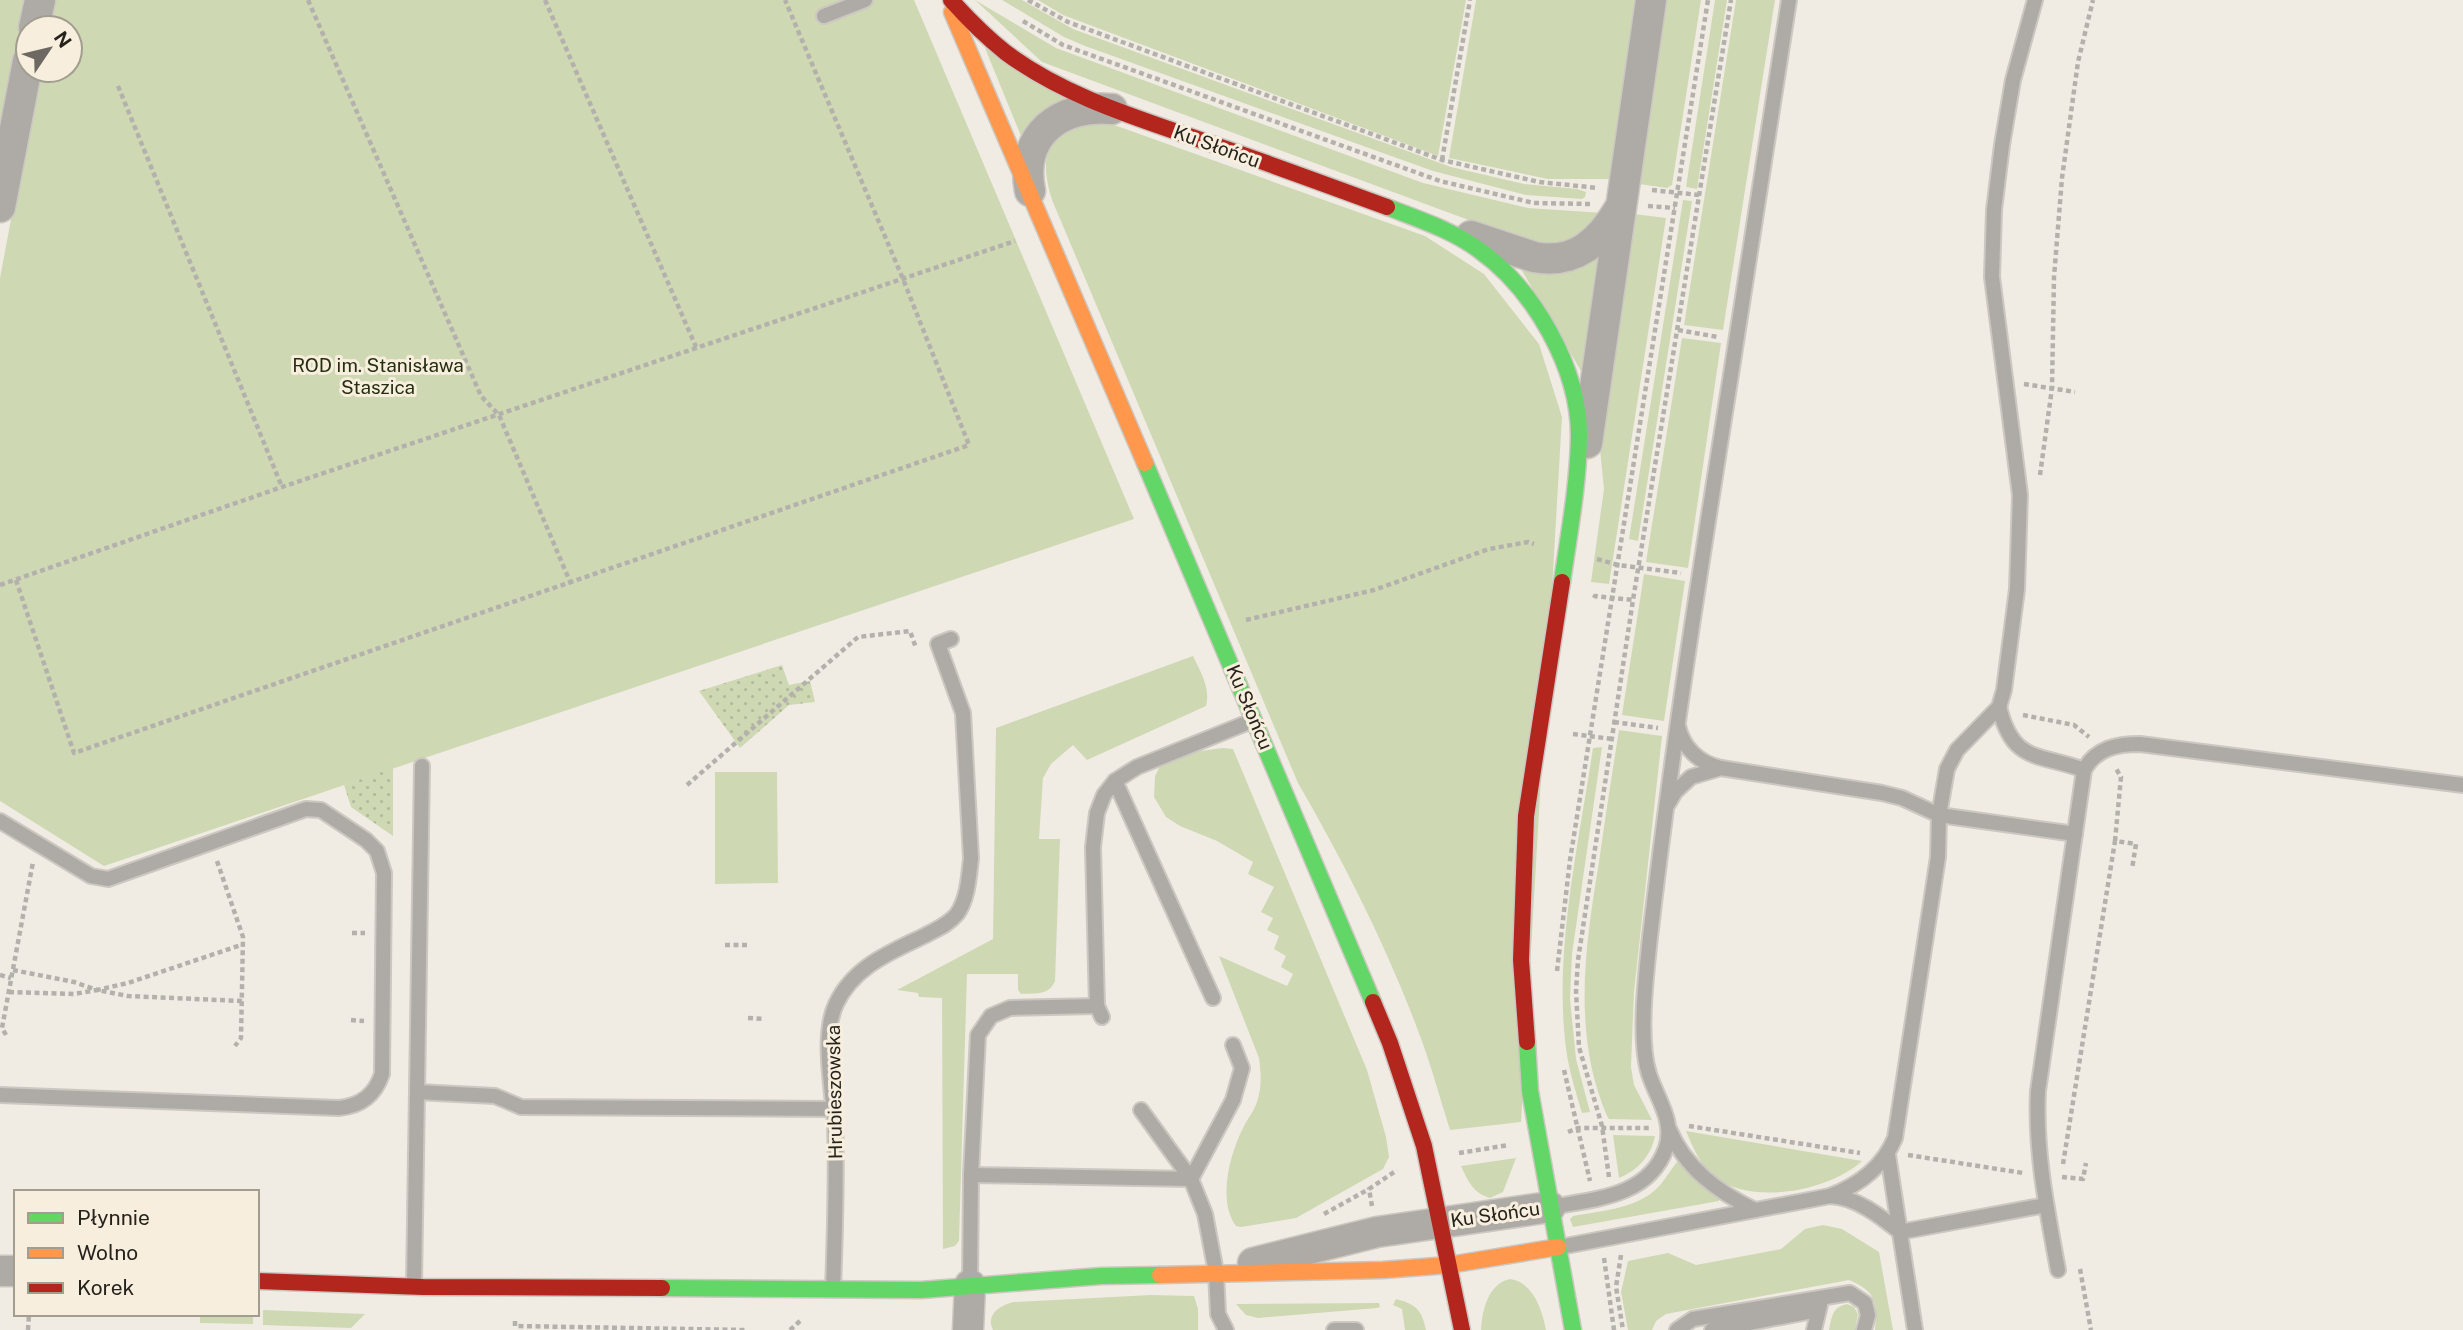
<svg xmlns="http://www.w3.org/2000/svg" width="2463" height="1330" viewBox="0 0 2463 1330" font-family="'Public Sans',sans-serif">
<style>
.green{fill:#ced9b4}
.park{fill:url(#park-dots)}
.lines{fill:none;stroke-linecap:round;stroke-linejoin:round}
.lane-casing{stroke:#ccc7c0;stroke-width:18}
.street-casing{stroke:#ccc7c0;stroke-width:33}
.fast-casing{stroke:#ccc7c0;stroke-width:19}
.slow-casing{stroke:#ccc7c0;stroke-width:19}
.jam-casing{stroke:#ccc7c0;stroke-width:19}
.path{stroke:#b4b1ad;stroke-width:4.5;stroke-dasharray:5 3.5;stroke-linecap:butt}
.lane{stroke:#aeaba7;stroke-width:14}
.street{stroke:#aeaba7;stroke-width:30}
.fast{stroke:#63d668;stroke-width:16}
.slow{stroke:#ff974d;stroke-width:16}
.jam{stroke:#b3261e;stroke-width:16}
.labels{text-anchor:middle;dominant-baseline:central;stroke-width:6;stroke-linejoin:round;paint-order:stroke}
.street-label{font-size:19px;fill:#26231d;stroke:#f7eedd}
.park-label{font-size:19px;fill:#242f10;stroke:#f7eedd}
</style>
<defs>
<pattern id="park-dots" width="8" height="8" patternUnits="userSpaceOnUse" patternTransform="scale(1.75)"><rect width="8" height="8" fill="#ced9b4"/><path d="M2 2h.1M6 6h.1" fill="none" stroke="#b1ba9a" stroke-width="1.8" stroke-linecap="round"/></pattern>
</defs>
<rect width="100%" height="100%" fill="#f1ece3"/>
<g class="green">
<path d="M0,0H26L0,136Z"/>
<path d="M52,0H914L1134,519L104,866L0,801V278L39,70H70V28H47Z"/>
<path d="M975,0L1056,48L1423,183L1528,208L1604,213C1579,246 1557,246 1520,239L1042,62Z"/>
<path d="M1002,0H1022L1073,29L1451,167L1524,184L1577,189L1586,192L1585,197L1582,199L1526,195L1433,171L1085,46L1064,37Z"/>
<path d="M1038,0H1466L1438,156L1063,15Z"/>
<path d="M1476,0H1641L1610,179H1548L1449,158Z"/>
<path d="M1667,0H1701L1672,185L1667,188L1639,184Z"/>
<path d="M1715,0H1727L1697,189L1686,187Z"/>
<path d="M1736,0H1775L1723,330L1684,325Z"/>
<path d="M985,48L1069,99L1023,141Z"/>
<path d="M1103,121L1425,236L1484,274L1539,344L1562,417L1521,1122L1450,1130C1441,1102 1433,1072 1423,1044C1390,953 1346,866 1298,783L1052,200C1036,147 1051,132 1103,121Z"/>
<path d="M1683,200L1692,201L1638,541L1629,539Z"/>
<path d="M1634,214L1666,218L1609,584L1591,582L1604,489L1599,439Z"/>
<path d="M1606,249L1587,381L1515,259Z"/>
<path d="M1682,338L1721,343L1688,568L1646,562Z"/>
<path d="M1644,574L1685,581L1664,721L1622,715Z"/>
<path d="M1193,656C1200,671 1211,688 1206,706L1087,760L1073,745L1051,764L1043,778L1039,839H1060L1055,981C1049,996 1034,993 1021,994L1018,990V974H967L959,1241L955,1246L943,1249L942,998L919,997L918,993L897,990L993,939L996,728Z"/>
<path d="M1619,730L1662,736L1634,992L1631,1067L1634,1085L1652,1120L1609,1119L1607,1116C1572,1034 1585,947 1599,862C1605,818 1612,774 1619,730Z"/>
<path d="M1602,747L1572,954L1570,999L1576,1059L1590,1112L1582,1113C1575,1089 1567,1065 1565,1040C1555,945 1579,842 1593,748Z"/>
<path d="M1223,748L1233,749L1367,1070L1386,1137L1389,1157L1383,1169L1296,1218L1241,1227L1236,1226C1217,1200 1230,1153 1244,1126C1248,1118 1254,1111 1257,1102C1262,1087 1261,1073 1259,1058L1219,956L1287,986L1293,974L1281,967L1286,956L1274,949L1279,936L1267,930L1273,918L1261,912L1274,887L1248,874L1253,862L1217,841L1180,826L1166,817L1154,797L1155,776L1159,768L1166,762L1200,751Z"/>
<path d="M715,772H777L778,883L715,884Z"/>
<path d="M1686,1131L1862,1161C1829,1191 1752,1206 1715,1177C1700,1165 1693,1148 1686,1131Z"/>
<path d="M1613,1135L1655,1136C1651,1156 1638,1170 1619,1178Z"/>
<path d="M1516,1158L1503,1192L1490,1198C1473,1193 1468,1181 1461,1166Z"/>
<path d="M1679,1160L1719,1196V1201L1573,1227L1570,1219L1573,1216C1600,1211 1633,1209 1654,1191C1665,1182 1670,1169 1679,1160Z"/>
<path d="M1823,1225L1842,1229L1879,1252L1893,1330H1875C1877,1302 1877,1292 1849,1280L1666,1314L1656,1321L1652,1330H1628L1621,1292L1628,1261L1668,1253L1696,1265L1781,1249L1805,1229Z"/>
<path d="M1510,1279C1533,1282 1542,1310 1546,1330H1481C1482,1310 1488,1284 1510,1279Z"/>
<path d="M1151,1295L1194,1296L1198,1309V1330H993C985,1314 1001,1305 1014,1302Z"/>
<path d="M1396,1299C1416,1304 1422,1310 1426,1330H1405L1402,1309L1393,1305Z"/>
<path d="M1379,1303L1380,1307L1377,1308L1258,1318L1246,1315L1236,1304Z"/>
<path d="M1847,1304L1854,1307L1858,1314L1855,1330H1829C1832,1317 1832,1307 1847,1304Z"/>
<path d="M263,1310H264L365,1314L351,1328L263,1325Z"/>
<path d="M200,1314H253V1324L200,1323Z"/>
</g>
<g class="park">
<path d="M782,665L789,685L810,681L815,702L789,705L740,748L699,691Z"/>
<path d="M393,768V836L351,807L344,785Z"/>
</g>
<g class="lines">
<g class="lane-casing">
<g id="lane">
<path d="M824,16L865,0"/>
<path d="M1999,707C2013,764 2039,753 2084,770"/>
<path d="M1678,726C1683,748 1699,763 1721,768"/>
<path d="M1115,781L1213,998"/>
<path d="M1668,804L1675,792L1691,777L1721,768L1882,793L1902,798L1939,815L2075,834"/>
<path d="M0,821L91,876L108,879L306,809L321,810L366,840L377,851L384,873L382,1074C375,1095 361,1106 339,1108L0,1095"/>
<path d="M1102,1017L1097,1006L1093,847L1097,813L1104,795L1115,781L1137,767L1254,720"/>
<path d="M417,1092L495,1096L521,1107L833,1109"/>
<path d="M1141,1110L1191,1179L1205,1214L1216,1272L1218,1314L1226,1330"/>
<path d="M1669,1129C1685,1168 1718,1192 1755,1210"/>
<path d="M1888,1155L1915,1330"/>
<path d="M971,1175L1191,1179"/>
<path d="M1191,1179L1233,1100L1242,1068L1233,1045"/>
<path d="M1830,1196C1859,1185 1883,1167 1895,1138L1938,857L1939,815L1947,769L1957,750L1999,707L2004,690L2017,589L2020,495L1992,277L1994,210L2002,145L2013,80L2035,0"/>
<path d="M1551,1207C1594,1199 1649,1197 1666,1148C1675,1121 1657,1099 1649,1074C1638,1039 1646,975 1650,937C1672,747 1702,558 1732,368C1752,246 1770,123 1789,0"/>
<path d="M1560,1247L1830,1196C1856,1197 1880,1216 1900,1232L2046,1205"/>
<path d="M2058,1270C2047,1210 2035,1152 2038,1091L2084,770C2096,748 2117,744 2140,744L2463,785"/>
<path d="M414,1285L422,766"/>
<path d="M970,1285L971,1175L978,1035L991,1016L1010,1008L1097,1006"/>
<path d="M833,1289C835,1235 837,1180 835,1125C833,1090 821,1036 836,1004C854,966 891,952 926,935C937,929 949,924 957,914C968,899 969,875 971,858L963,713L938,644L951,639"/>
<path d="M1334,1330H1356"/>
<path d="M1677,1330L1693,1319L1850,1293L1865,1303L1868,1315L1864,1330"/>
<path d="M1712,1330L1818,1310"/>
<path d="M1814,1330L1820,1305"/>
</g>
</g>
<g class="street-casing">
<g id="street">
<path d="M34,28L40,0"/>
<path d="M1030,191C1019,135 1060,104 1112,109"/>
<path d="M0,207L28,61"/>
<path d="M1471,236L1534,257C1576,265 1600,241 1620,208"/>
<path d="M1587,443L1651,0"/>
<path d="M1253,1263L1377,1232L1550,1207"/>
<path d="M0,1271H16"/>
<path d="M968,1330L970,1285"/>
</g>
</g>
<g class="fast-casing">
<g id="fast">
<path d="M1387,207C1418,219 1452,230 1479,250C1534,289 1580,369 1579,438C1578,486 1569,534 1562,582"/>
<path d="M1145,463L1373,1002"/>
<path d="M1527,1042L1530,1091L1573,1330"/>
<path d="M662,1288L921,1290L1101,1276L1160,1275"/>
</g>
</g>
<g class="slow-casing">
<g id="slow">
<path d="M952,12L1145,463"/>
<path d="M1160,1275L1383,1270L1449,1265L1558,1247"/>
</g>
</g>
<g class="jam-casing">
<g id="jam">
<path d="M951,0C968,19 985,36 1005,52C1066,98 1144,120 1215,145C1273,165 1330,186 1387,207"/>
<path d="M1373,1002L1390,1043L1424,1146L1462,1330"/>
<path d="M1527,1042L1521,960L1526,816L1562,582"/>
<path d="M257,1281L423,1287L662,1288"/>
</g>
</g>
<g class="path">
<path d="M308,0L481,396L499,415L571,584"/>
<path d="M545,0L696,347"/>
<path d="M1028,0L1068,22L1442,160L1539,182L1598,188"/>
<path d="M1023,21L1063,45L1440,181L1534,203L1591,204"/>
<path d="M118,86L282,487"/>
<path d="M1442,160L1470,0"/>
<path d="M1652,190L1699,195"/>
<path d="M1648,206L1675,208"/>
<path d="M1678,330L1718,337"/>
<path d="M2024,384L2075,392"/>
<path d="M2040,475L2052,388L2054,277L2062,178L2078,62L2093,0"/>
<path d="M1597,559L1618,565L1681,573"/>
<path d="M16,580L74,753L969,445L903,279L785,0"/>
<path d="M0,585L282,487L1015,241"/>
<path d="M1594,598L1595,596L1633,600"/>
<path d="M1246,620L1374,590L1489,549L1528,542L1534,544"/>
<path d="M2023,715L2074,725L2089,737"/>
<path d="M1614,722L1658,728"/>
<path d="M1573,734L1612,739"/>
<path d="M687,785L858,637L910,631L916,648"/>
<path d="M2115,841L2121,777L2115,767"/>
<path d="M217,861L243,937L241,1038L235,1046"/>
<path d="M352,933H365"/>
<path d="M725,945H748"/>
<path d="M1557,971L1570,860L1708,0"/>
<path d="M0,975L11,978"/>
<path d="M9,992L74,994L97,990L74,982L13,970"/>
<path d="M242,1001L128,996L97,990L128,983L244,944"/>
<path d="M748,1018L765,1019"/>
<path d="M351,1020L364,1021"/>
<path d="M6,1035L2,1028L33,862"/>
<path d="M1564,1070L1590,1181"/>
<path d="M1689,1126L1860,1153"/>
<path d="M1568,1132L1578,1128H1649"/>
<path d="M1459,1153L1509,1145"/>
<path d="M1908,1155L2023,1173"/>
<path d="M2063,1164L2115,841L2136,844L2132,869"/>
<path d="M1609,1177L1602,1126L1579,1047L1576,991L1578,960L1633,600L1731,0"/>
<path d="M2062,1177L2083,1179L2086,1163"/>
<path d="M1372,1206L1369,1189L1397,1170"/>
<path d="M1324,1214L1369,1189"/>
<path d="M1621,1255L1616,1287L1623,1330"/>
<path d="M1604,1258L1614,1330"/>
<path d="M2080,1269L2091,1330"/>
<path d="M515,1321V1326L746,1330"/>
<path d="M28,1330L29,1314"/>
<path d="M790,1330L800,1321"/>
</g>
<use href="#lane" class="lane"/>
<use href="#street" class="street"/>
<use href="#fast" class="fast"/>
<use href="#slow" class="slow"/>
<use href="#jam" class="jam"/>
</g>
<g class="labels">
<g class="street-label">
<text transform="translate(1217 146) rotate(20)">Ku Słońcu</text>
<text transform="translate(1250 707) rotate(67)">Ku Słońcu</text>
<text transform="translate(834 1092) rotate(-91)">Hrubieszowska</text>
<text transform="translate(1495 1214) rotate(-8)">Ku Słońcu</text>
</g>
<g class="park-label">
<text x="378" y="365">ROD im. Stanisława<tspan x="378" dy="22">Staszica</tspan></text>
</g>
</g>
<rect x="14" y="1190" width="245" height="126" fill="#f7eedd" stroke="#a39d90" stroke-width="2"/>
<rect x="28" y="1213" width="35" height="10" fill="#63d668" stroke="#a39d90" stroke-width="2"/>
<text x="77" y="1225" font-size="21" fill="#26231d">Płynnie</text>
<rect x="28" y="1248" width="35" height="10" fill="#ff974d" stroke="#a39d90" stroke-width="2"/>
<text x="77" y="1260" font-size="21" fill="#26231d">Wolno</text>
<rect x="28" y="1283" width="35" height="10" fill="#b3261e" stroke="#a39d90" stroke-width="2"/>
<text x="77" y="1295" font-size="21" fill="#26231d">Korek</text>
<g transform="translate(49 49) rotate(55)"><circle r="33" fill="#f7eedd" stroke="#a39d90" stroke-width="2"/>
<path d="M0-5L12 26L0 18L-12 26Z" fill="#6d6962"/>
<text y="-10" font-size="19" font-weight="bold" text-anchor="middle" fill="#26231d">N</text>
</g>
</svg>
